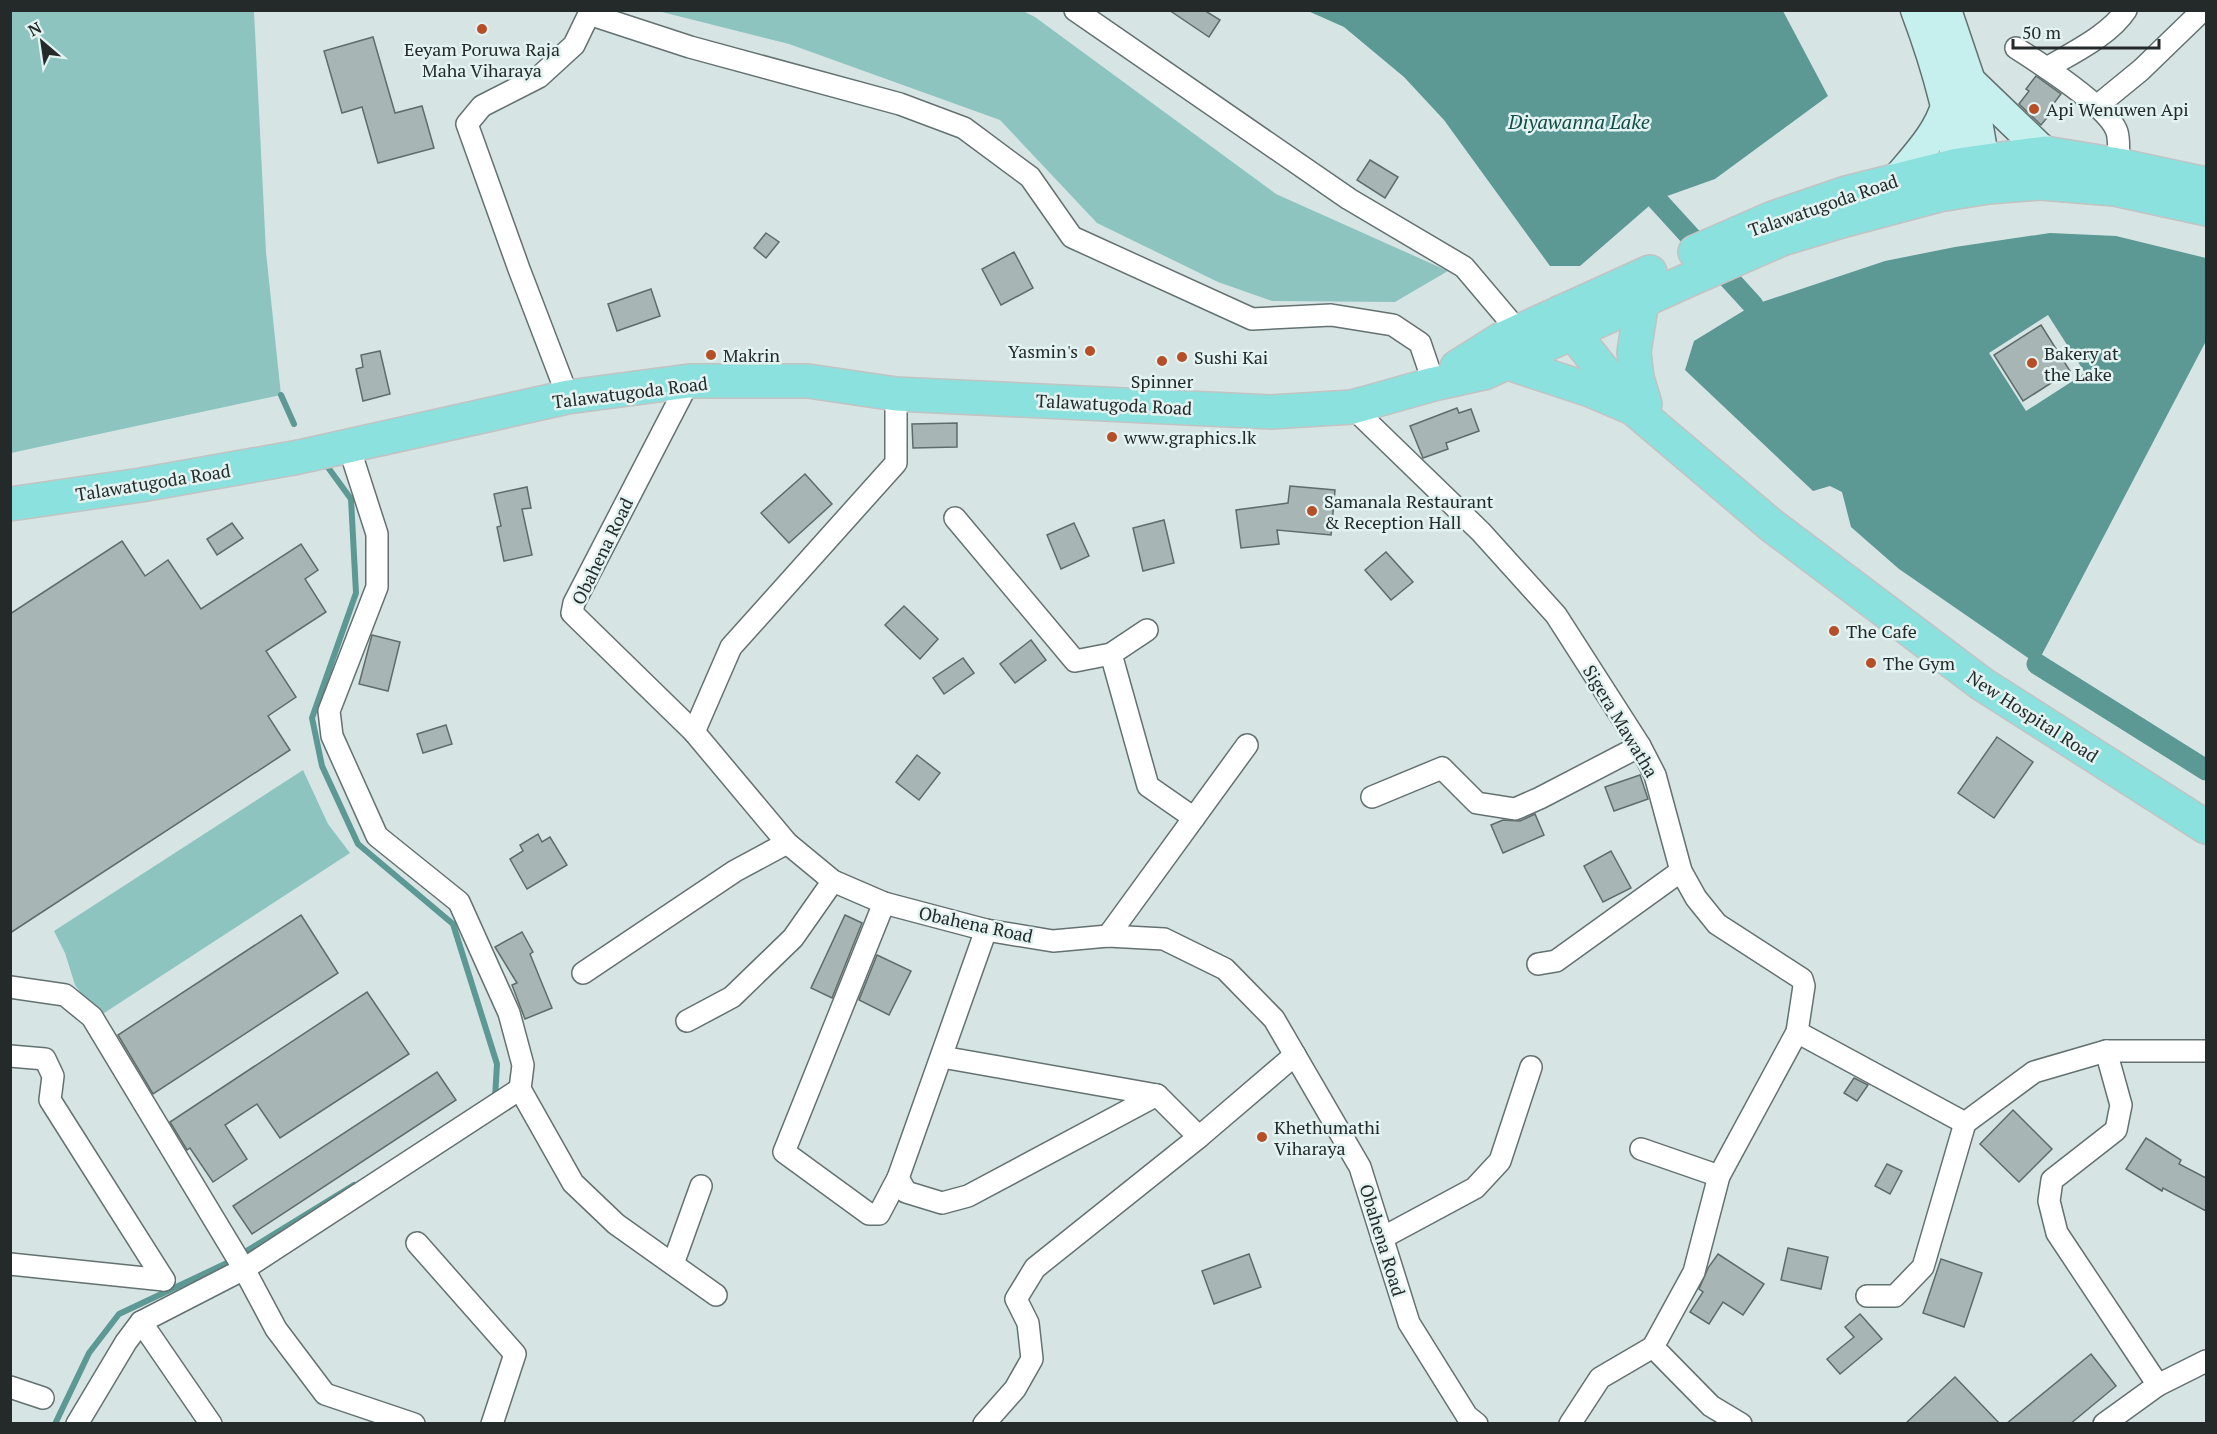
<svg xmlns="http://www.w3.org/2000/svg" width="2217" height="1434" viewBox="0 0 2217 1434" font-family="'PT Serif',serif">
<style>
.green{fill:#8dc4c0}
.water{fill:#5c9894;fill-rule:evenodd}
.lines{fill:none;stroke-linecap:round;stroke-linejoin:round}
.stream{stroke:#5c9894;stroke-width:6}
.canal{stroke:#5c9894;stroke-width:21}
.building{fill:#a7b6b5;stroke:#5e6c6b;stroke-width:1.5}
.street-casing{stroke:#637170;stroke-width:24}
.secondary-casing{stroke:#637170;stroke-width:33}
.primary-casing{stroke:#c2c3c3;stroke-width:36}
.street{stroke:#fff;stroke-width:21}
.secondary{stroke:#c5f0ee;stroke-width:30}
.primary{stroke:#8be1dd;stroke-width:33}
.poi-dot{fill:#b64f28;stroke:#e3f3f1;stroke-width:2}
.labels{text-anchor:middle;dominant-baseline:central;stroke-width:5;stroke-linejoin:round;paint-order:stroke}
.poi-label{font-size:18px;fill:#242a2a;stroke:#e3f3f1;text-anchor:start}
.street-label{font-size:18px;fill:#242a2a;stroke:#e3f3f1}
.water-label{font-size:20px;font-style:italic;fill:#134b48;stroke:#e3f3f1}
</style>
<rect width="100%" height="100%" fill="#d6e5e4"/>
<g class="green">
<path d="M10,11H254L266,252L281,395L11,453Z"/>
<path d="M658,11H1023L1035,17L1276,194L1448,271L1395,302L1272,301L1218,282L1097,223L1000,120L789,44Z"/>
<path d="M303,770L328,824L350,853L98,1017L75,985L65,953L54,931Z"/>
</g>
<g class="water">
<path d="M1308,11H1783L1828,96L1715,179L1656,200L1580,266H1550L1444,120L1404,77L1344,27Z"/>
<path d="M2050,233L2116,236L2206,258V341L2037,664L1899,569L1851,527L1842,492L1830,486L1813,491L1685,370L1694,341L1753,305L1885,261L1955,247ZM2048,315L2085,373L2026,411L1989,353Z"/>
</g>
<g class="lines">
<g class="stream">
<path d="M281,395L294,424"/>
<path d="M327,466L351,499L356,593L312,718L322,766L358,844L453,924L497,1064L495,1098L492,1099"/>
<path d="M55,1424L89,1353L119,1314L227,1263L354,1185"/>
</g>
<g class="canal">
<path d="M1657,200L1753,305"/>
<path d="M2037,664L2206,770"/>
</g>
</g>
<g class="building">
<path d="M1169,10H1204L1220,20L1209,37Z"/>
<path d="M373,37L395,113L422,106L434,148L378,163L362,107L342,113L324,51Z"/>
<path d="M2036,76L2061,94L2048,111L2051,113L2041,125L2019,104L2029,91L2026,89Z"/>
<path d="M1370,160L1398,177L1385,198L1357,180Z"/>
<path d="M766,233L779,242L766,258L754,248Z"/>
<path d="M1014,252L1033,288L1001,305L982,269Z"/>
<path d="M651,289L660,316L617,331L608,304Z"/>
<path d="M2041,325L2070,371L2023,401L1994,355Z"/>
<path d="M380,351L390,394L363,401L356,369L363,367L361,355Z"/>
<path d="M1457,408L1459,413L1471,409L1479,431L1446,443L1448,449L1423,458L1410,426Z"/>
<path d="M957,423V447L913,448L912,424Z"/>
<path d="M805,474L832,504L789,543L761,513Z"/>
<path d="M1290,486L1335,490L1331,535L1277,530L1279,544L1241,548L1236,510L1288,503Z"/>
<path d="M527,487L531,508L522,509L532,555L504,561L497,527L501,526L494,494Z"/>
<path d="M1164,520L1174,563L1143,571L1133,528Z"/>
<path d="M232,523L243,538L217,555L207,539Z"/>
<path d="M1074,523L1089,556L1061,569L1047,535Z"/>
<path d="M122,541L145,576L168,560L201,609L301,544L318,570L305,579L326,612L266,651L296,697L268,716L290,750L10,933V614Z"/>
<path d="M1386,552L1413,582L1391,600L1365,570Z"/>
<path d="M904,606L938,639L920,659L885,625Z"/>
<path d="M372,635L400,642L388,691L359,684Z"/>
<path d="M1031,640L1046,660L1015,683L1000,664Z"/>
<path d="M963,658L974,673L944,694L933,678Z"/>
<path d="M446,725L452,744L423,753L417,734Z"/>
<path d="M1997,737L2033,762L1994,818L1958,793Z"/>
<path d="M917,755L940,773L919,800L896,782Z"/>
<path d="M1640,775L1648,799L1614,811L1605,787Z"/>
<path d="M1535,814L1544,835L1503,853L1491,825L1503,820L1520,821Z"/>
<path d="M538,834L542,842L550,837L567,865L527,889L510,859L523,851L520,845Z"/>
<path d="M1611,851L1631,888L1603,902L1584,866Z"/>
<path d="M301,915L338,973L153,1094L118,1035Z"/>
<path d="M845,915L862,923L832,998L811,988Z"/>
<path d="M522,932L533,952L530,954L552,1008L525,1019L512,985L517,983L495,947Z"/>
<path d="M877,955L911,971L889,1015L859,1000Z"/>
<path d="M367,992L409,1054L280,1138L257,1104L225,1125L247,1159L213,1182L190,1148L187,1150L170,1122Z"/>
<path d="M437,1072L456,1100L252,1234L233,1206Z"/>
<path d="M1854,1078L1868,1085L1857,1101L1844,1093Z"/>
<path d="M2013,1110L2052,1149L2019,1182L1980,1144Z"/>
<path d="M2146,1138L2181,1160L2179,1164L2206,1178V1211L2163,1188L2162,1191L2126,1169Z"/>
<path d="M1887,1164L1902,1171L1890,1194L1875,1186Z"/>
<path d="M1788,1248L1828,1257L1821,1289L1781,1280Z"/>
<path d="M1249,1254L1261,1287L1214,1304L1202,1271Z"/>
<path d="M1718,1254L1764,1284L1743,1315L1723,1302L1709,1324L1690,1312L1703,1292L1699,1289L1708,1268Z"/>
<path d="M1941,1259L1982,1273L1964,1327L1923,1313Z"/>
<path d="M1860,1314L1882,1339L1840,1374L1827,1359L1854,1337L1845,1327Z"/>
<path d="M2091,1354L2116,1386L2070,1424H2006Z"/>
<path d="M1955,1377L2000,1424H1905Z"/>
</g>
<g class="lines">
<g class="street-casing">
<g id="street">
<path d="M1075,10L1349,199L1464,267L1519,332"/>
<path d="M2016,48C2038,62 2110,108 2117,132C2120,142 2118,155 2118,165"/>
<path d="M2047,68C2072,53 2110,35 2126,10"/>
<path d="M2097,106L2141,70L2203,10"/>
<path d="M689,381L574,603L572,613L694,732L787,843L833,881L884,903L986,930L1053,941L1108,936L1164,939L1225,969L1274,1019L1360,1167L1409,1323L1467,1416L1477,1424"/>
<path d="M568,397L519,269L467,124L482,106L539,77L574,45L589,14L690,47L900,104L964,128L1030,177L1072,237L1252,319L1331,315L1393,325L1420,343L1434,384"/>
<path d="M1352,407L1481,532L1556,615L1640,746L1655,775L1681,871L1696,898L1717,924L1802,979L1804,986L1797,1032L1719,1176L1694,1272L1653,1347L1600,1378L1570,1424"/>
<path d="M349,447L377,534V587L329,711L332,736L377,836L459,902L509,1013L523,1065L520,1089L573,1183L616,1224L716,1295"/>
<path d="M955,518L1075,661L1111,654L1147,630"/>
<path d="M1111,654L1148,786L1194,818"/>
<path d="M694,732L731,647L896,463V394"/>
<path d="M1372,797L1442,768L1477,803L1515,809L1540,798L1640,746"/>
<path d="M884,903L784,1152L869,1214H879L898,1178"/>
<path d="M986,930L898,1178L906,1192L942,1203L968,1196L1157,1095"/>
<path d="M1108,936L1247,745"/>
<path d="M1538,964L1556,961L1681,871"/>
<path d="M583,973L735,871L787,843"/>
<path d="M10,987L65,995L92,1017L244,1269L276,1329L325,1394L414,1424"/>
<path d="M687,1021L732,997L793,938L833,881"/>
<path d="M1797,1032L1965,1123L2034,1072L2106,1051H2206"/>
<path d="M2106,1051L2121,1105L2116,1130L2052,1180L2049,1201L2057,1233L2158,1385"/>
<path d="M10,1056L45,1059L53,1076L50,1100L164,1280"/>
<path d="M942,1057L1157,1095L1199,1137"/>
<path d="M1641,1149L1719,1176"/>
<path d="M1382,1238L1475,1188L1500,1161L1531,1067"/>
<path d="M417,1243L515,1354L492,1424"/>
<path d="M10,1264L164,1280"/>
<path d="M673,1264L701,1186"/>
<path d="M1867,1296H1895L1923,1267L1965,1123"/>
<path d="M141,1322L211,1424"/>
<path d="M1653,1347L1711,1406L1741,1424"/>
<path d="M10,1387L43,1398"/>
<path d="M77,1424L126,1342L141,1322L244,1269L520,1089"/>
<path d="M984,1424L1015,1389L1032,1359L1028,1323L1016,1299L1035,1268L1199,1137L1295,1055"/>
<path d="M2104,1424L2158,1385L2206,1361"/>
</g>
</g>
<g class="secondary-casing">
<g id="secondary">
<path d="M1916,10C1938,68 1954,127 1960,188"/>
<path d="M1946,10L1970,81L1988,185"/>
<path d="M1970,81L2045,153"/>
<path d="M1897,179C1916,156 1939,133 1947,103"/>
</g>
</g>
<g class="primary-casing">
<g id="primary">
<path d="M1695,252L1773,218L1846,193L1958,165L2045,153L2118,165L2206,184"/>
<path d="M1642,301L1634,352L1637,378L1645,404"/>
<path d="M1561,312L1573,333L1634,409L1771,525L1982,684L2206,827"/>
<path d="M1508,363L1590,390L1630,407"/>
<path d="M1457,367L1500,340L1650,272"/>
<path d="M10,504L141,485L299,457L568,397L689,381H808L896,394L1271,412L1352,407L1434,384L1484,373L1686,281L1782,239L1845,220L1939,195L1988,187L2041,183L2114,189L2206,209"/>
</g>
</g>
<use href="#street" class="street"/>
<use href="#secondary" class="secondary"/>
<use href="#primary" class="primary"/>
</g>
<g class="poi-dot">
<circle cx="482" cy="29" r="6"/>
<circle cx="2034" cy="109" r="6"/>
<circle cx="1090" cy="351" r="6"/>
<circle cx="711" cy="355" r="6"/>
<circle cx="1182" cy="357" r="6"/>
<circle cx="1162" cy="361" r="6"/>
<circle cx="2032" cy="363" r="6"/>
<circle cx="1112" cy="437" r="6"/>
<circle cx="1312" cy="511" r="6"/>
<circle cx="1834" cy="631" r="6"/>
<circle cx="1871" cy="663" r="6"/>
<circle cx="1262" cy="1137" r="6"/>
</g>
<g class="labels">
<g class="poi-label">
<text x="482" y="49" text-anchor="middle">Eeyam Poruwa Raja<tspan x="482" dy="21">Maha Viharaya</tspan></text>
<text x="2046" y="109">Api Wenuwen Api</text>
<text x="1078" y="351" text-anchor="end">Yasmin's</text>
<text x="2044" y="353">Bakery at<tspan x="2044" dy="21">the Lake</tspan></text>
<text x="723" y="355">Makrin</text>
<text x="1194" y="357">Sushi Kai</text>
<text x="1162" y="381" text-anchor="middle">Spinner</text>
<text x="1124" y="437">www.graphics.lk</text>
<text x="1324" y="501">Samanala Restaurant<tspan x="1324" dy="21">&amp; Reception Hall</tspan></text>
<text x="1846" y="631">The Cafe</text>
<text x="1883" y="663">The Gym</text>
<text x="1274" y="1127">Khethumathi<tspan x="1274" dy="21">Viharaya</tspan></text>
</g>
<g class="street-label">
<text transform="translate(1823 205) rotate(-19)">Talawatugoda Road</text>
<text transform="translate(630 392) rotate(-7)">Talawatugoda Road</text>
<text transform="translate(1114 404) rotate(3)">Talawatugoda Road</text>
<text transform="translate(153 482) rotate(-9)">Talawatugoda Road</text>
<text transform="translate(602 551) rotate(-64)">Obahena Road</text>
<text transform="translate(2033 716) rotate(33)">New Hospital Road</text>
<text transform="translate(1621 721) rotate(59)">Sigera Mawatha</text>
<text transform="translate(976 924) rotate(12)">Obahena Road</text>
<text transform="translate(1383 1240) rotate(73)">Obahena Road</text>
</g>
<g class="water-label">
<text x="1579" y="121">Diyawanna Lake</text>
</g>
</g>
<rect width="2217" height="1434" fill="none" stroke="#242a2a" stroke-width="24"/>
<g transform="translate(42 42) rotate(331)" stroke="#e3f3f1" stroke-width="4.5" paint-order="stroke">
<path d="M0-4.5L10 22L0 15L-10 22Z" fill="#242a2a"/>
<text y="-9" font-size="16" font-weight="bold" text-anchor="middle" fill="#242a2a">N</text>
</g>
<path d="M2013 39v9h146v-9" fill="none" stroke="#242a2a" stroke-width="3"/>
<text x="2022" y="39" font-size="18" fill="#242a2a" stroke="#e3f3f1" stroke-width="4.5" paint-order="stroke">50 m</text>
</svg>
